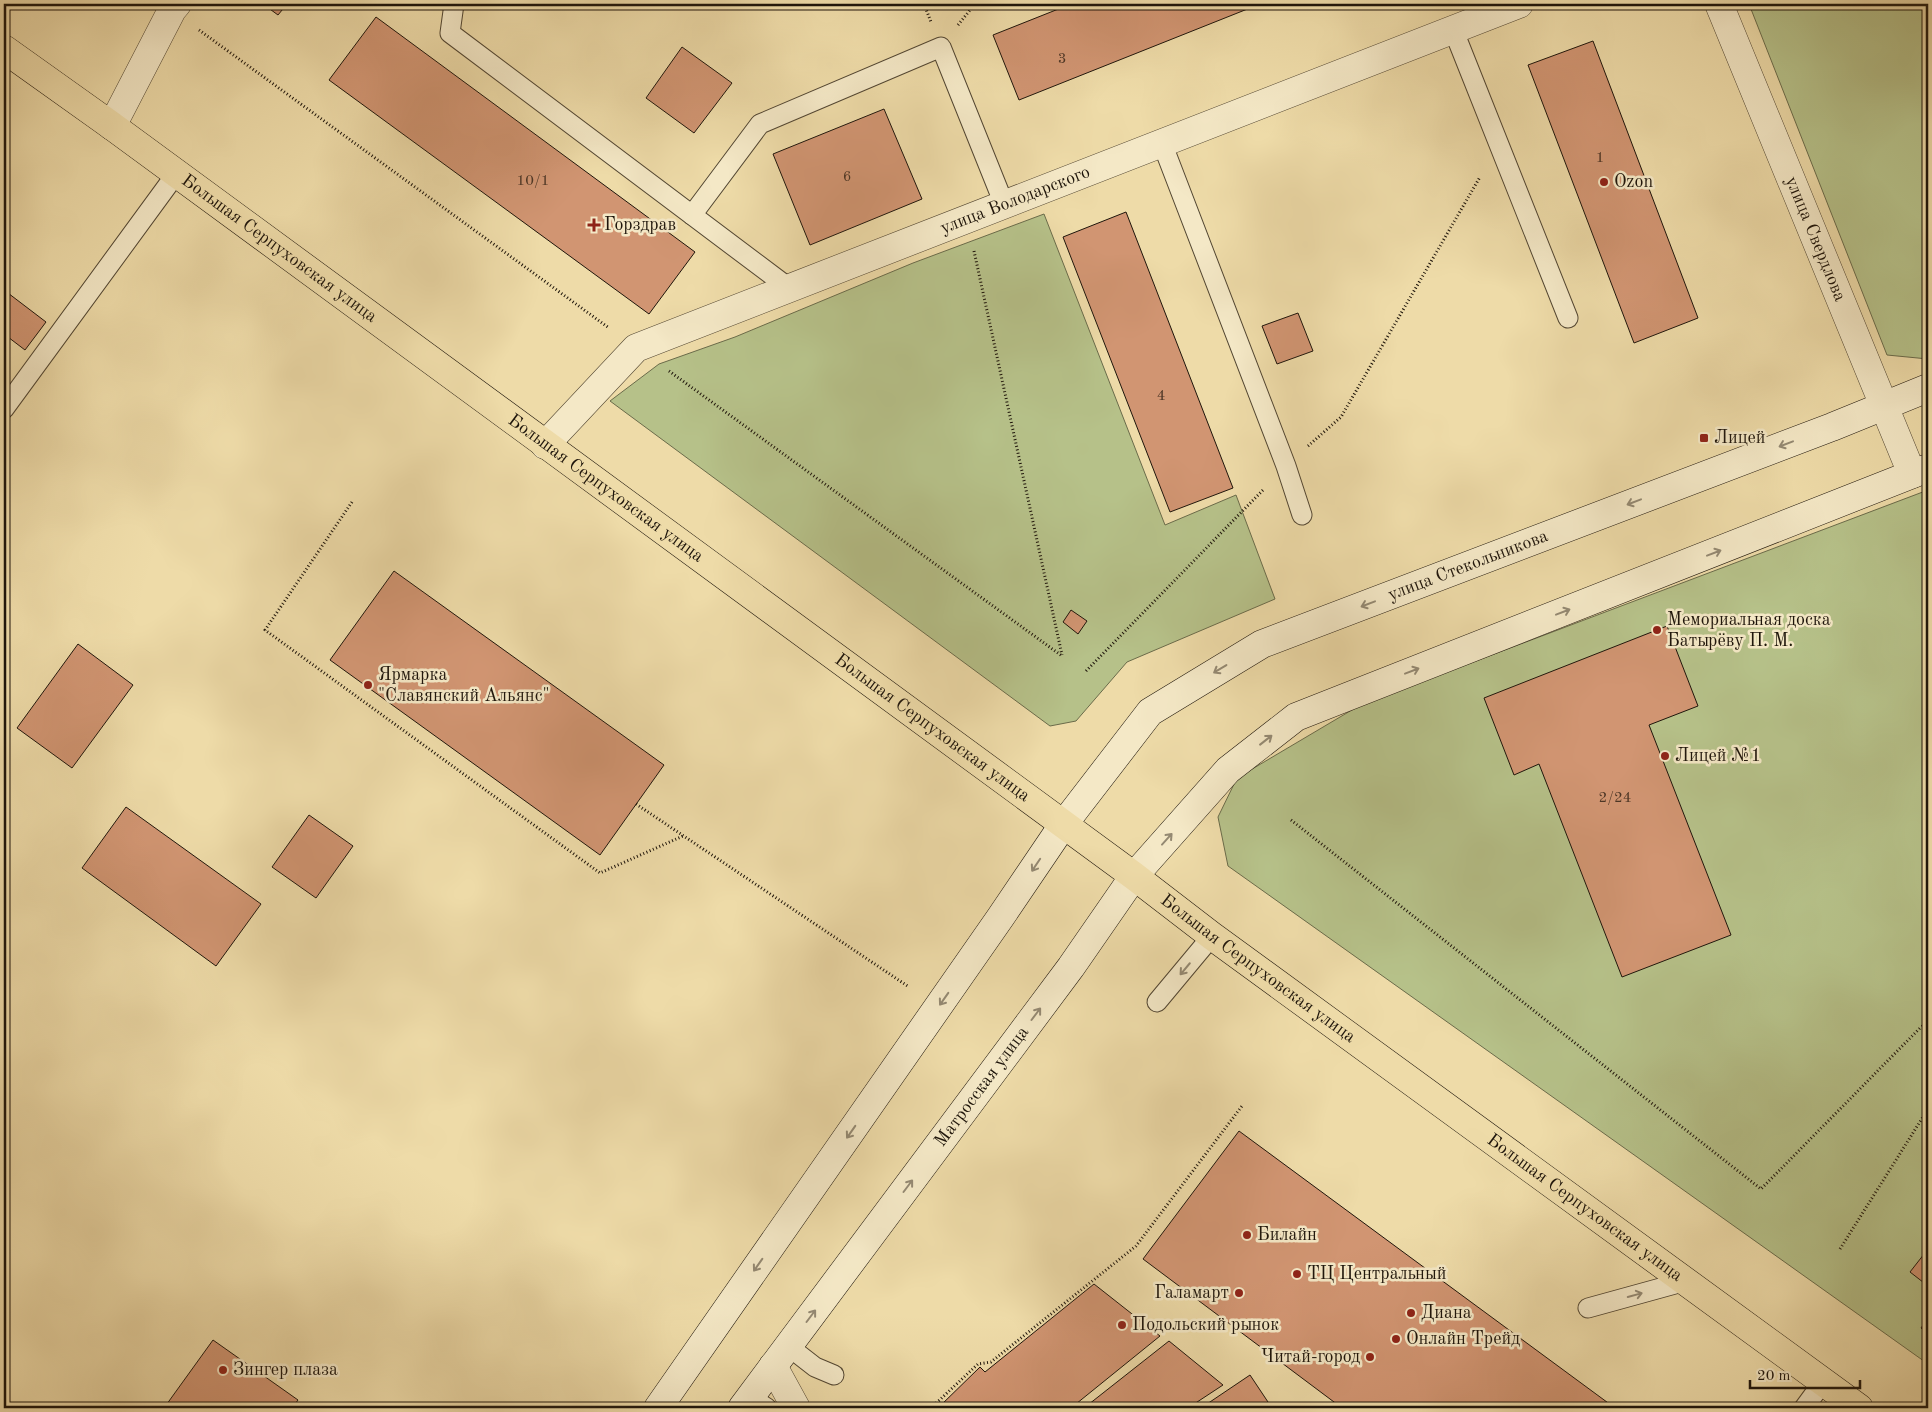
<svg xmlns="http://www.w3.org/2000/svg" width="1932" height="1412" viewBox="0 0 1932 1412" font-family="'Old Standard TT',serif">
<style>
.green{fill:#b6c189;stroke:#6a6b4a}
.building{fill:#d19572;stroke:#1e150b}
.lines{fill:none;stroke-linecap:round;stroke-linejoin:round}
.service-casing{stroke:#524632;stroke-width:21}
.minor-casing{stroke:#524632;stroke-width:29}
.tertiary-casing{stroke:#524632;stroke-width:29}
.secondary-casing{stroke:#1e150b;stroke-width:29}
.primary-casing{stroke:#1e150b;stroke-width:29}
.path{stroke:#1e150b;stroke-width:3;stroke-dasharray:1 2.5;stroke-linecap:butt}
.service{stroke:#f4e8c6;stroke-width:19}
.minor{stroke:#f4e8c6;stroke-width:28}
.tertiary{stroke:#f4e8c6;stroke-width:28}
.secondary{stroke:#f4e8c6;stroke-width:28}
.primary{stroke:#eedba8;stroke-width:28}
.oneway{stroke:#948972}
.poi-dot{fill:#8f2418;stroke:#f4e8c6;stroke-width:2}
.labels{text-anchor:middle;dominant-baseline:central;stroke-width:5;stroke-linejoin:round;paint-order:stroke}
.number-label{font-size:15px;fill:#4b3525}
.poi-label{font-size:18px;fill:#1e150b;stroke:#f4e8c6;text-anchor:start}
.street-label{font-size:18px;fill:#1e150b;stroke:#f4e8c6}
</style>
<rect width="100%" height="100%" fill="#eedba8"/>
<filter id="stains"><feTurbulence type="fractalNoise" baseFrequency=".004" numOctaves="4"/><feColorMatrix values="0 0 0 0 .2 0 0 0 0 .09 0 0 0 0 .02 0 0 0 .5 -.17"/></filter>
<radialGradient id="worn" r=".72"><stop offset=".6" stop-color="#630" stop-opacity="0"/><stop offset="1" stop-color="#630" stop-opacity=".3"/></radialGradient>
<g class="green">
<path d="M1749,4H1928V359L1887,355Z"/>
<path d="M1044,214L1165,525L1236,495L1275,599L1127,662L1076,721L1050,726L610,401L659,364L735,337L913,263Z"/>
<path d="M1928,490V1364L1228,866L1218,817L1237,778L1362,704Z"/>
</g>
<g class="building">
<path d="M263,4H287L278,15Z"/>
<path d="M1071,4H1260L1019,100L993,35Z"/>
<path d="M376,17L695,252L649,314L329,80Z"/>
<path d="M1593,41L1698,318L1634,343L1528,65Z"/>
<path d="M682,47L732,83L694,133L646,98Z"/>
<path d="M884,109L922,199L810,245L773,154Z"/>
<path d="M1126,212L1233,488L1170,512L1063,237Z"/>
<path d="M4,290L46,322L25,350L4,334Z"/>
<path d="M1298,313L1313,351L1277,364L1262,326Z"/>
<path d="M394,571L664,765L600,855L330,660Z"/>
<path d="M1071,610L1087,621L1078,634L1063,622Z"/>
<path d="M1667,626L1698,706L1649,725L1731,935L1622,977L1539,764L1514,775L1484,698Z"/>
<path d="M78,644L133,685L72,768L17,728Z"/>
<path d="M126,807L261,904L216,966L82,868Z"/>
<path d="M309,815L353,846L316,898L272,867Z"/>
<path d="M1239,1131L1452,1288L1615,1408H1342L1143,1259Z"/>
<path d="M1928,1249V1286L1910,1272Z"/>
<path d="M1094,1284L1160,1336L1071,1408H938L980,1367L985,1372Z"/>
<path d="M1928,1318V1334L1921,1328Z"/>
<path d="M213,1340L298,1400L292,1408H164Z"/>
<path d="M1169,1341L1223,1385L1188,1408H1084Z"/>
<path d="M1250,1375L1272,1408H1201Z"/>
</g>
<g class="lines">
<g class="service-casing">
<g id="service">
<path d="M454,4L450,33L789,288"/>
<path d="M1453,29L1568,318"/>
<path d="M1162,143L1286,466L1302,515"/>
<path d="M692,215L760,124L941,47L1004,204"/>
<path d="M4,409L176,174"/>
<path d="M1157,1002L1212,936"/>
<path d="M1588,1308L1686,1281"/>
<path d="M788,1346L815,1367L834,1375"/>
<path d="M750,1397L767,1408"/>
<path d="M1804,1408L1823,1382"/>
</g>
</g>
<g class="minor-casing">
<g id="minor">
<path d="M112,126L172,10L177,4"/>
<path id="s1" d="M545,445L636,348L1519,4"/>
<path d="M773,1366L796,1408"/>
</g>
</g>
<g class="tertiary-casing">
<g id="tertiary">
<path id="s2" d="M1719,4L1912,474"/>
</g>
</g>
<g class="secondary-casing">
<g id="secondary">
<path id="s3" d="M658,1408L1000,918L1063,825L1150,712L1262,644L1832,427L1928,388"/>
<path id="s4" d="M742,1408L1071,967L1134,876L1228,770L1296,717L1928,468"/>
</g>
</g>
<g class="primary-casing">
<g id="primary">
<path id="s5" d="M4,49L112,126L1134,876L1212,936L1859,1408"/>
</g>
</g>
<g class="path">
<path d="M924,4L931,22"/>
<path d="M958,25L975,4"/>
<path d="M199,30L609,328"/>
<path d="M974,251L1062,655"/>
<path d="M669,371L1062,656"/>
<path d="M1308,446L1341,417L1480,177"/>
<path d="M352,502L265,630L600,873L683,836"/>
<path d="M1086,671L1264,489"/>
<path d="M636,804L909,987"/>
<path d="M1291,820L1761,1189L1921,1027L1928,1023"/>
<path d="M1840,1249L1928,1109"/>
<path d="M931,1408L978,1364L991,1362L1136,1246L1242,1106"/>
</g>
<use href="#service" class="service"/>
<use href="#minor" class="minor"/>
<use href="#tertiary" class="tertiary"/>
<use href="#secondary" class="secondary"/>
<use href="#primary" class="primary"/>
</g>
<defs><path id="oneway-shaft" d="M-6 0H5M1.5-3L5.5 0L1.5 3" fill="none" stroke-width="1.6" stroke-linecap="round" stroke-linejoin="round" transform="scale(1.25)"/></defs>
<g class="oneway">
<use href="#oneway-shaft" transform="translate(1786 444) rotate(159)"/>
<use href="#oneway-shaft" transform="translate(1634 502) rotate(159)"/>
<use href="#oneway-shaft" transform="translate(1714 553) rotate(-21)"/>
<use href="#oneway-shaft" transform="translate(1368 604) rotate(159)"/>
<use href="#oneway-shaft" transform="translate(1563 612) rotate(-21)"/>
<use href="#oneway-shaft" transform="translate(1220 669) rotate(149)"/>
<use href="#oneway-shaft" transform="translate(1412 671) rotate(-21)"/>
<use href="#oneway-shaft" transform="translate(1266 740) rotate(-38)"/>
<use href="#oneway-shaft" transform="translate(1167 839) rotate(-48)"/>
<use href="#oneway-shaft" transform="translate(1036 865) rotate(124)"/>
<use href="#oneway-shaft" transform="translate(1185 969) rotate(130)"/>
<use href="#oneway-shaft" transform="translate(944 999) rotate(125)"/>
<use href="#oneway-shaft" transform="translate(1036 1014) rotate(-53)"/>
<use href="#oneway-shaft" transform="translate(851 1132) rotate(125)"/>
<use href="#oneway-shaft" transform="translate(908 1186) rotate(-53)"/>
<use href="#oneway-shaft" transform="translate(758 1265) rotate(125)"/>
<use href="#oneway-shaft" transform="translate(1635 1295) rotate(-15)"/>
<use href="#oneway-shaft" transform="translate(811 1316) rotate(-53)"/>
</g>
<g class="poi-dot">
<circle cx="1604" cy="182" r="5"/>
<path d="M591.5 217.5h5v5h5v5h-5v5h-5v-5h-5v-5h5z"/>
<rect x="1699" y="433" width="10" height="10" rx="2.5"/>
<circle cx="1657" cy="630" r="5"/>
<circle cx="368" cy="685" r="5"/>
<circle cx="1665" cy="756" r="5"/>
<circle cx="1247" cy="1235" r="5"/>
<circle cx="1297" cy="1274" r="5"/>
<circle cx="1239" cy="1293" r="5"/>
<circle cx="1411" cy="1313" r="5"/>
<circle cx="1122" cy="1325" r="5"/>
<circle cx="1396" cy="1339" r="5"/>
<circle cx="1370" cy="1357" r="5"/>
<circle cx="223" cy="1370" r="5"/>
</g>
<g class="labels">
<g class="number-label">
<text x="1062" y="59">3</text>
<text x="1600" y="158">1</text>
<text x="847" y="177">6</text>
<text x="533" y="181">10/1</text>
<text x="1161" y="396">4</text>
<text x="1615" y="798">2/24</text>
</g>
<g class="poi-label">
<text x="1614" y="182">Ozon</text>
<text x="604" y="225">Горздрав</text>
<text x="1714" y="438">Лицeй</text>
<text x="1667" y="620">Мемориальная доска<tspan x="1667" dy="21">Батырёву П. М.</tspan></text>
<text x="378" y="675">Ярмарка<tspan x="378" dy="21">"Славянский Альянс"</tspan></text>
<text x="1675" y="756">Лицeй №1</text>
<text x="1257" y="1235">Билайн</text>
<text x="1307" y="1274">ТЦ Центральный</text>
<text x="1229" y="1293" text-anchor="end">Галамарт</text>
<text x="1421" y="1313">Диана</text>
<text x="1132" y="1325">Подольский рынок</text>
<text x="1406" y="1339">Онлайн Трейд</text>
<text x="1360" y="1357" text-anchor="end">Читай-город</text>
<text x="233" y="1370">Зингер плаза</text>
</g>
<g class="street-label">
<text stroke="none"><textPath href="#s1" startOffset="540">улица Володарского</textPath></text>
<text stroke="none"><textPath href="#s2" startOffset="254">улица Свердлова</textPath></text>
<text stroke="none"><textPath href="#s5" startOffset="340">Большая Серпуховская улица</textPath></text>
<text stroke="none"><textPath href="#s5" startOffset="745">Большая Серпуховская улица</textPath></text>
<text stroke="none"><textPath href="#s3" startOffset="1204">улица Стекольникова</textPath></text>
<text stroke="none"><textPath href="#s5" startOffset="1150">Большая Серпуховская улица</textPath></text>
<text stroke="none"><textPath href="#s5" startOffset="1555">Большая Серпуховская улица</textPath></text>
<text stroke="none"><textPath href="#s4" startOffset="401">Матросская улица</textPath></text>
<text stroke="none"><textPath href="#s5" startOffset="1960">Большая Серпуховская улица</textPath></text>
</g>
</g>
<rect width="1932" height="1412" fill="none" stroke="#eedba8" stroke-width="20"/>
<rect x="5" y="5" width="1922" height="1402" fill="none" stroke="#1e150b" stroke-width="2.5"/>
<rect x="10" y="10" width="1912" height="1392" fill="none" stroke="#1e150b"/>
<path d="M1750 1380v8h110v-8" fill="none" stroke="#1e150b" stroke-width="2.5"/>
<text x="1757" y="1380" font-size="15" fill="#1e150b" stroke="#f4e8c6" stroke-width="4" paint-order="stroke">20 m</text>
<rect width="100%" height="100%" filter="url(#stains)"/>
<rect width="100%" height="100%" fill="url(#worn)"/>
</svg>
